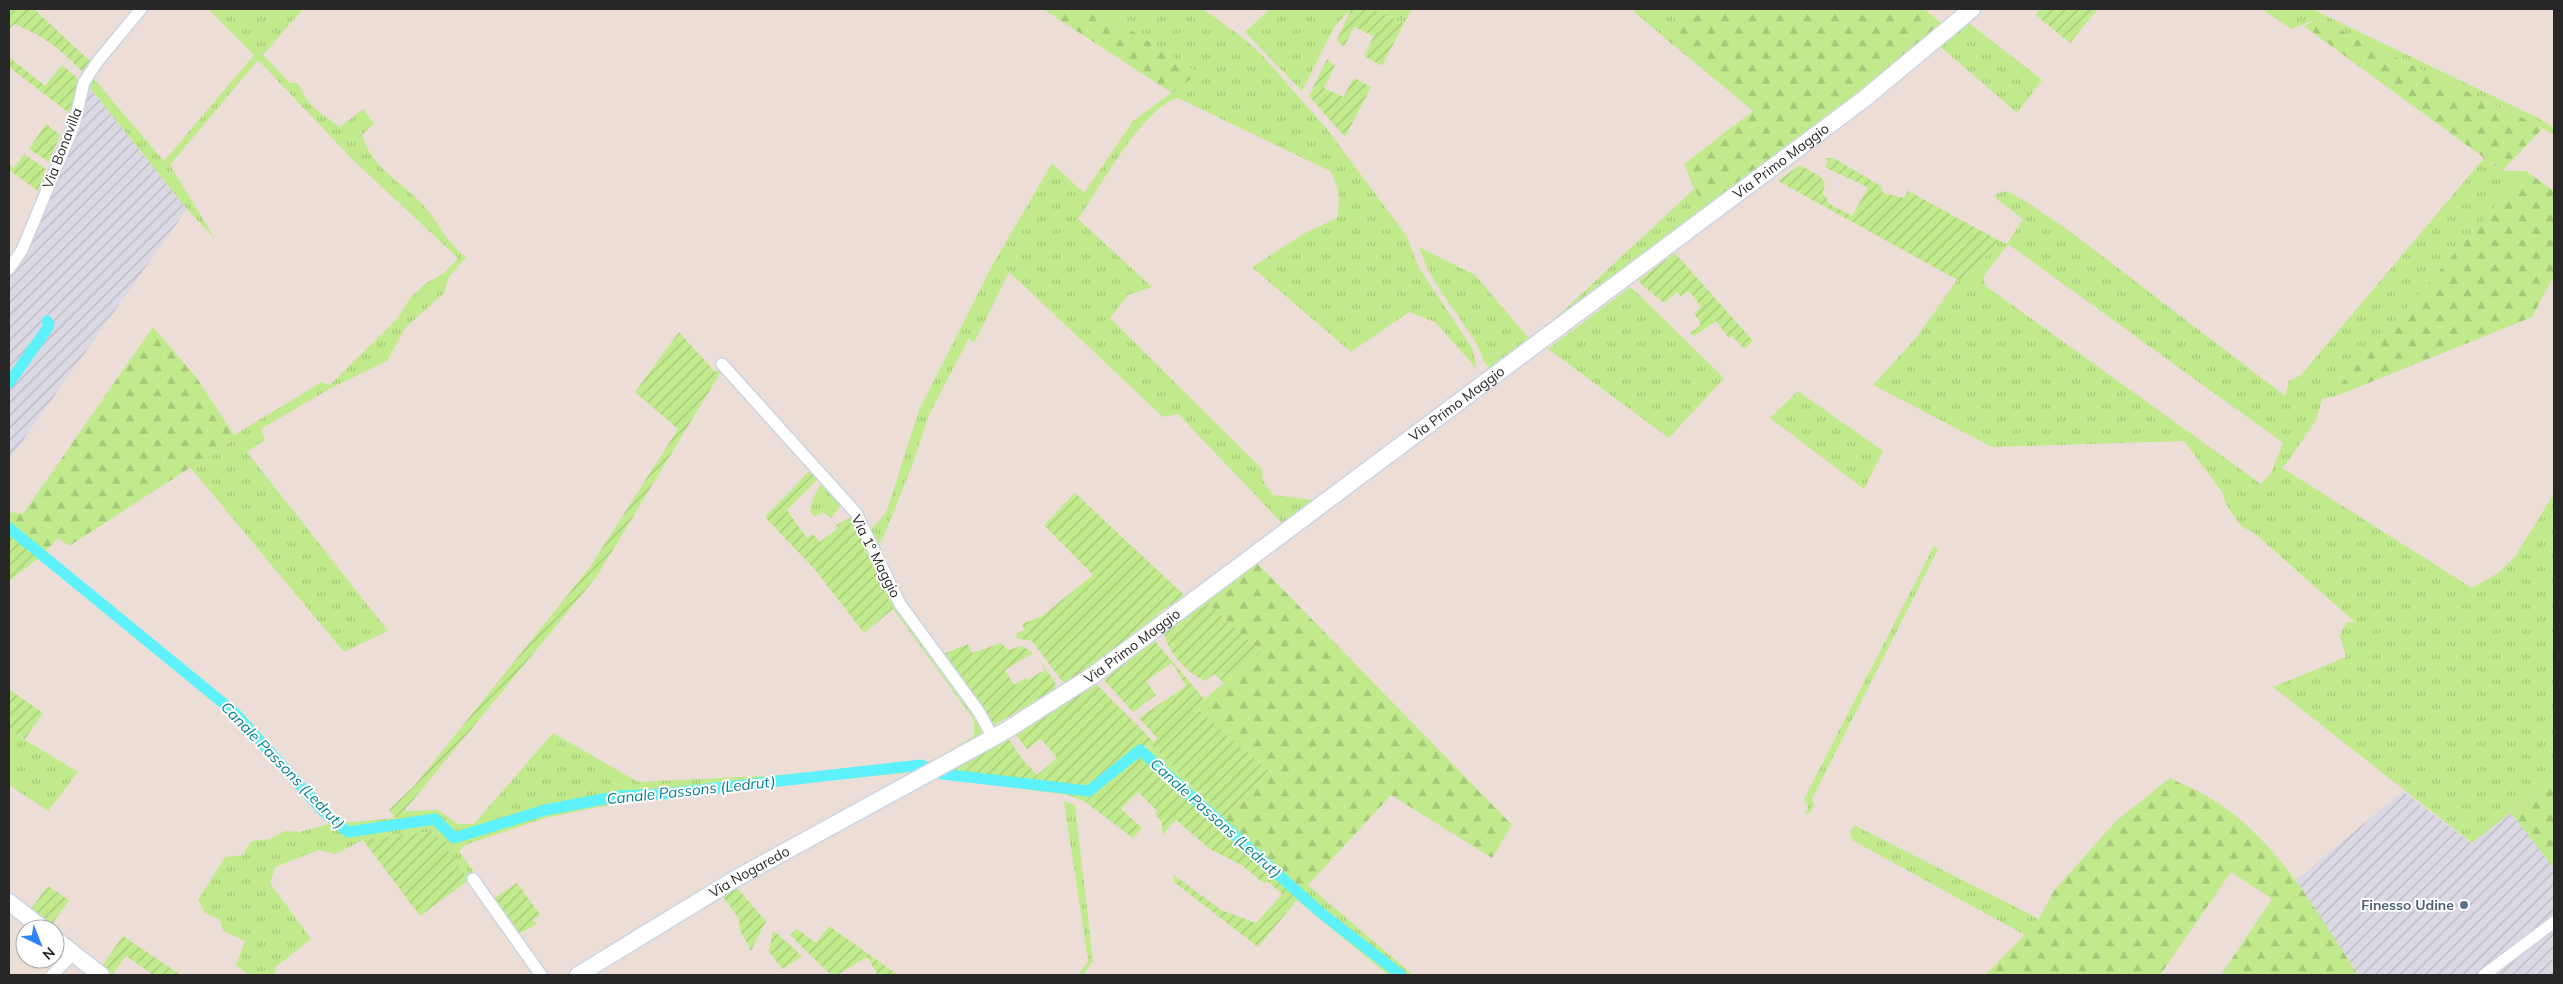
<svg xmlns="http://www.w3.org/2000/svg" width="2563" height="984" viewBox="0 0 2563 984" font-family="Mulish,sans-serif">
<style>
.industrial{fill:url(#industrial-furrows)}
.grass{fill:url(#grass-tufts);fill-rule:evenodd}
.forest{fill:url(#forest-firs)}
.garden{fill:url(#garden-furrows)}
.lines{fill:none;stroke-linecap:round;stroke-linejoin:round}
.canal{stroke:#5df2fb;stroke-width:11}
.street-casing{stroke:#ccd5e3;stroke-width:14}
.secondary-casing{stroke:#ccd5e3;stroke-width:19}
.street{stroke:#fff;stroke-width:11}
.secondary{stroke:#fff;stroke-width:16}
.service-dot{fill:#5c6f8a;stroke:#fff;stroke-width:2}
.labels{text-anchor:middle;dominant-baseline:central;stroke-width:4;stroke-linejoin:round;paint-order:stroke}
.street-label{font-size:14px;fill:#272727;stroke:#fff}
.service-label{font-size:14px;font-weight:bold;fill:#4e5e75;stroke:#fff;text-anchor:end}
.water-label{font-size:15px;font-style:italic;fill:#028194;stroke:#fff}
</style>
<defs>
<pattern id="industrial-furrows" width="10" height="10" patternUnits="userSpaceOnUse" patternTransform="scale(1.25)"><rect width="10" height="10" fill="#dad9e3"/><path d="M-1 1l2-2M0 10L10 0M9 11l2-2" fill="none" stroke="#bbbac3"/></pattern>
<pattern id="grass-tufts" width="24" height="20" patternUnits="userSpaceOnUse" patternTransform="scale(1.25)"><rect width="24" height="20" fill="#c0ea8c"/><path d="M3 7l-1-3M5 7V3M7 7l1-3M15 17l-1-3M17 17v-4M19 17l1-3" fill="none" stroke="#a5c979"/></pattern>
<pattern id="forest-firs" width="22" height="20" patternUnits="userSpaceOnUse" patternTransform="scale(1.25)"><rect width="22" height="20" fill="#c0ea8c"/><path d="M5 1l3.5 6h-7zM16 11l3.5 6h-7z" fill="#a5c979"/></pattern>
<pattern id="garden-furrows" width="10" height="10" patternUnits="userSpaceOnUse" patternTransform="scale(1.25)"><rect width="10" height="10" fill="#c0ea8c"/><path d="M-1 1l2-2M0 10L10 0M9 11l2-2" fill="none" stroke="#a5c979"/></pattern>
</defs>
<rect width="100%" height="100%" fill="#ecded7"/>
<g class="industrial">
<path d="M90,88L187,209L9,460V277L24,254L41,216Z"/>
<path d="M2403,791L2471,843L2511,813L2554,868V975H2358L2296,880Z"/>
</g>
<g class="grass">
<path d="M208,9H303L263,55L290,83H297C302,88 302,92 305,97C313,110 328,118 340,127L363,109L374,123L362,135C373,171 402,181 425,207C439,223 448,245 466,257L449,277L444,293L405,328L387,361L329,389L261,429L265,440L247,452L388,631L344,652L190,467L235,439L234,435L322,382L330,385L397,319L411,297L425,284L444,273L458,258L353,160L258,60L170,165L215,239L187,209L90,88L93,78L164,161L254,55Z"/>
<path d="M1097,9H1203L1239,35L1260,53L1326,128L1406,235L1419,268L1472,348L1477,369L1435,322L1409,312L1351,352L1252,267L1307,232L1337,218C1341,201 1339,186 1330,171L1178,98C1144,106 1099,189 1078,219L1152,287L1128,295L1110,318L1262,469L1263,481L1273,495L1314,500L1283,524L1178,414L1163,417L1009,272L974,343L969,338L929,415L911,469L882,540L877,545L870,530L886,513L919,410L993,264L1052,163L1084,193L1133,121L1198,73Z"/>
<path d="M1270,9H1351L1335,26L1302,91L1245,32Z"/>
<path d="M1373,9H1412L1404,24Z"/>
<path d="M1636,9H1683L1665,38L1634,12Z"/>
<path d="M2262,9H2312L2536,117L2554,128V135L2543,128L2317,19L2291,29Z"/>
<path d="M1969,23L2042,80L2017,113L1941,47Z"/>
<path d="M2484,158L2502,171H2526L2341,384L2336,396L2322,399L2316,420L2286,464L2281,467L2472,588L2498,573L2515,557L2554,493V779L2472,843L2273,687L2346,657L2340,636L2346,622L2356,623L2253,532L2242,527L2227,506L2222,492L2184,441L1992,447L1873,385L1916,338L1957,280L1967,282L1998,240L2007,244L2023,219L1994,197L1998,193L2007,191L2030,204L2072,233L2285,396L2289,381L2301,375ZM2008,244L2283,443L2271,473L2261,484L1987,287L1983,280L1985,274Z"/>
<path d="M1694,189L1708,207L1494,368L1490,369C1483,362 1481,352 1477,345C1458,312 1430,283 1419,247L1475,275L1531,341Z"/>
<path d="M1629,288L1633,289L1724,378L1669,438L1548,349Z"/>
<path d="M1798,391L1883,451L1864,489L1770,418Z"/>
<path d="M822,483L842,504L831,518L822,512L815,517L810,511L814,496Z"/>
<path d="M860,535L978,717L982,725L980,736L913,772L633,800L545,818L465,845L459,851L476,875L469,880L434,831L363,840L335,854L319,850L275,867L270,883L311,939L276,967L274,975H249L236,965L245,941L223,931L220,920L205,913L198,900L225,857L243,855L251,841L270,839L285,831L299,832L329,824L231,715L39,558L43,553L235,709L327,811L342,823L395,818L404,811L438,810L458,824H474L553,733L638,782L781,775L932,761L974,736V720L893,609Z"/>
<path d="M1934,546L1938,549L1812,799L1814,805L1810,813L1805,815L1808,807L1804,799Z"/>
<path d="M9,730L78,772L48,811L9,785Z"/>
<path d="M1151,744L1223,817L1217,823L1140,753L1085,802L1068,795L942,778L937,775L944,771L1088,787C1101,776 1129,745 1146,748Z"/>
<path d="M1064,801L1075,805L1093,961L1083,975H1078L1088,961Z"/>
<path d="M1854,825L2039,919L2025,935L1852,840L1850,832Z"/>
<path d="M1299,883L1308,885L1413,975H1388L1297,900L1291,890Z"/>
</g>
<g class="forest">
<path d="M1043,9H1097L1199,73L1172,93Z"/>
<path d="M1683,9H1924L1944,25L1864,91L1708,207L1694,189L1684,164L1753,111L1665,38Z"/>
<path d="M2317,19L2543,128L2502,171L2304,26Z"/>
<path d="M2526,171L2554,191V276L2532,317L2336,396L2341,384Z"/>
<path d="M153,327L196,377L236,438L69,546L58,538L39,558L9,533V512L23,514Z"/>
<path d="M1257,563L1512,825L1492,858L1391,795L1308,885L1299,883L1291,890L1217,823L1269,771L1195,707L1261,652L1205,601Z"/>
<path d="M2170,778C2186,786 2204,793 2218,803C2281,845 2318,914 2358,975H2221L2272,899L2231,872L2160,975H1985L2025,935L2039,919L2053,892L2115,822Z"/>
<path d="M2554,779V868L2511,813Z"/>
</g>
<g class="garden">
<path d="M9,9H34L92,63L85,75C63,51 45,36 14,24L9,30Z"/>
<path d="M1351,9H1373L1404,24L1382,66L1364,56L1374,36L1354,27L1344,47L1337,40Z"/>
<path d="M2041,9H2098L2070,43L2036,15Z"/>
<path d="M9,57L45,86L62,65L82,82L69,113L9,67Z"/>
<path d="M1327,59L1335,66L1324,88L1343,97L1354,78L1371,87L1345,137L1309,96Z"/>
<path d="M46,124L60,135L49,162L29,149Z"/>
<path d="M24,154L46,169L38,191L9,170V164L14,168Z"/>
<path d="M1824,158H1833L1881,186L1883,193L1904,198L1908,191L1998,240L1967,282L1963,283L1778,181L1800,165L1821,177L1825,183L1823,194L1828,200V203L1852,216L1868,188C1853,179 1839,175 1825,167L1828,160Z"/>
<path d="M1675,253L1753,341L1744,349L1732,336L1729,338L1716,321L1694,336L1690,333L1700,326V322L1694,314L1701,307L1689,291L1681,297L1677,292L1664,303L1640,283V279Z"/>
<path d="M679,332L715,372L722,370L597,576L404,811L395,818L389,810L415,785L590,567L678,429L635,392Z"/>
<path d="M810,470L818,479L787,510L807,538L813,534L820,542L838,528L836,525L851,517L893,609L864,633L816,571L765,517Z"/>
<path d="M1075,493L1184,595L1159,613L1148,624L1066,683L1062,681L1032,641L1016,638L1017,633L1025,630L1022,624L1042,616L1093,575L1044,525Z"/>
<path d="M9,533L39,558L9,581Z"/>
<path d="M1205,601L1261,652L1224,683L1214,674L1205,681C1187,673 1168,653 1164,633Z"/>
<path d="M1154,640L1204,699L1195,707L1269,771L1223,817L1151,744L1129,752L1088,787L944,771L1008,738L1022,759L1037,775L1057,758L1041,739L1027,749L1015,734L1096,684L1154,742L1157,738L1139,718L1186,686L1172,663L1146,681L1156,695L1133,712L1104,680Z"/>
<path d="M1001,643L1008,650L1022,646L1033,653L1005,670L1014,685L1026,678L1028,680L1045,670L1038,658L1056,684L1055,689L993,726L943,654L968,644L972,653Z"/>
<path d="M9,689L43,713L25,739L9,730Z"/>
<path d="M1140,753L1291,890L1297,900L1258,947L1174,882V875L1221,910L1256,923L1282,894L1267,881L1264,884L1243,866L1210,849L1176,820L1162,835V822L1155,814L1157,811L1138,792L1121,809L1142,828L1133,838L1085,802Z"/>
<path d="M434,831L469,880L420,916L363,840Z"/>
<path d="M517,883L540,915L533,920L537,924L518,934L493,899Z"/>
<path d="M48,886L69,900L51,926L30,910Z"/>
<path d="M737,888L766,921L751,951L740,930L739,919L722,895Z"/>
<path d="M829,926L898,975H875L877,973L867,957L837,975H831L790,935L797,929L816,943Z"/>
<path d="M773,930L802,956L783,969L769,952Z"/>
<path d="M123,936L181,975H151V973L126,956L112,975L101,967Z"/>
</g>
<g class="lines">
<g class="canal">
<path d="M9,383L47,329L49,325L47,321"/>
<path d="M9,528L234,712L323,811L348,832L435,819L454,838L545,810L619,796L663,794L921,765L942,774L1089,791L1140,750L1321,913L1401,975"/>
</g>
<g class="street-casing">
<g id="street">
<path d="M9,269L22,250L74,125L84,82L98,61L141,9"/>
<path d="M722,364L856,513L900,604L979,712L993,738"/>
<path d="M473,879L541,975"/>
<path d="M52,975L73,954"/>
<path d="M2484,975L2554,922"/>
</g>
</g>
<g class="secondary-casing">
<g id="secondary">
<path d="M9,902L43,929"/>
<path d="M55,939L101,975"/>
<path id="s1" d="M578,975L735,879L1007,730L1095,674L1864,99L1972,9"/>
</g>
</g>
<use href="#street" class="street"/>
<use href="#secondary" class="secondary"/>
</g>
<circle class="service-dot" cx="2464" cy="905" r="5"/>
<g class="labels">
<g class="street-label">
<text transform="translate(62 148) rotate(-69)">Via Bonavilla</text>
<text stroke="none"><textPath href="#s1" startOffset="1455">Via Primo Maggio</textPath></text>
<text stroke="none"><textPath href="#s1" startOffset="1050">Via Primo Maggio</textPath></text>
<text transform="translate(876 556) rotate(63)">Via 1° Maggio</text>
<text stroke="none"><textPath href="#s1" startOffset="645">Via Primo Maggio</textPath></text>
<text stroke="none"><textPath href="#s1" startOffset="200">Via Nogaredo</textPath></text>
</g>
<g class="service-label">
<text x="2454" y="905">Finesso Udine</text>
</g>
<g class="water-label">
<text transform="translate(283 765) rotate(46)">Canale Passons (Ledrut)</text>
<text transform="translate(691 790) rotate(-6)">Canale Passons (Ledrut)</text>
<text transform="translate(1216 818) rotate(42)">Canale Passons (Ledrut)</text>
</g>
</g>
<rect width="2563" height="984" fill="none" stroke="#272727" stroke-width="20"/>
<g transform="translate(40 944) rotate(137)"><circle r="24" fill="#ffffff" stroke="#a9a9a9"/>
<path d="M0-4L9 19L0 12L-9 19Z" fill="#3182ff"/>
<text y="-8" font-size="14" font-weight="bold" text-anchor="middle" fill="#272727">N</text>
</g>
</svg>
